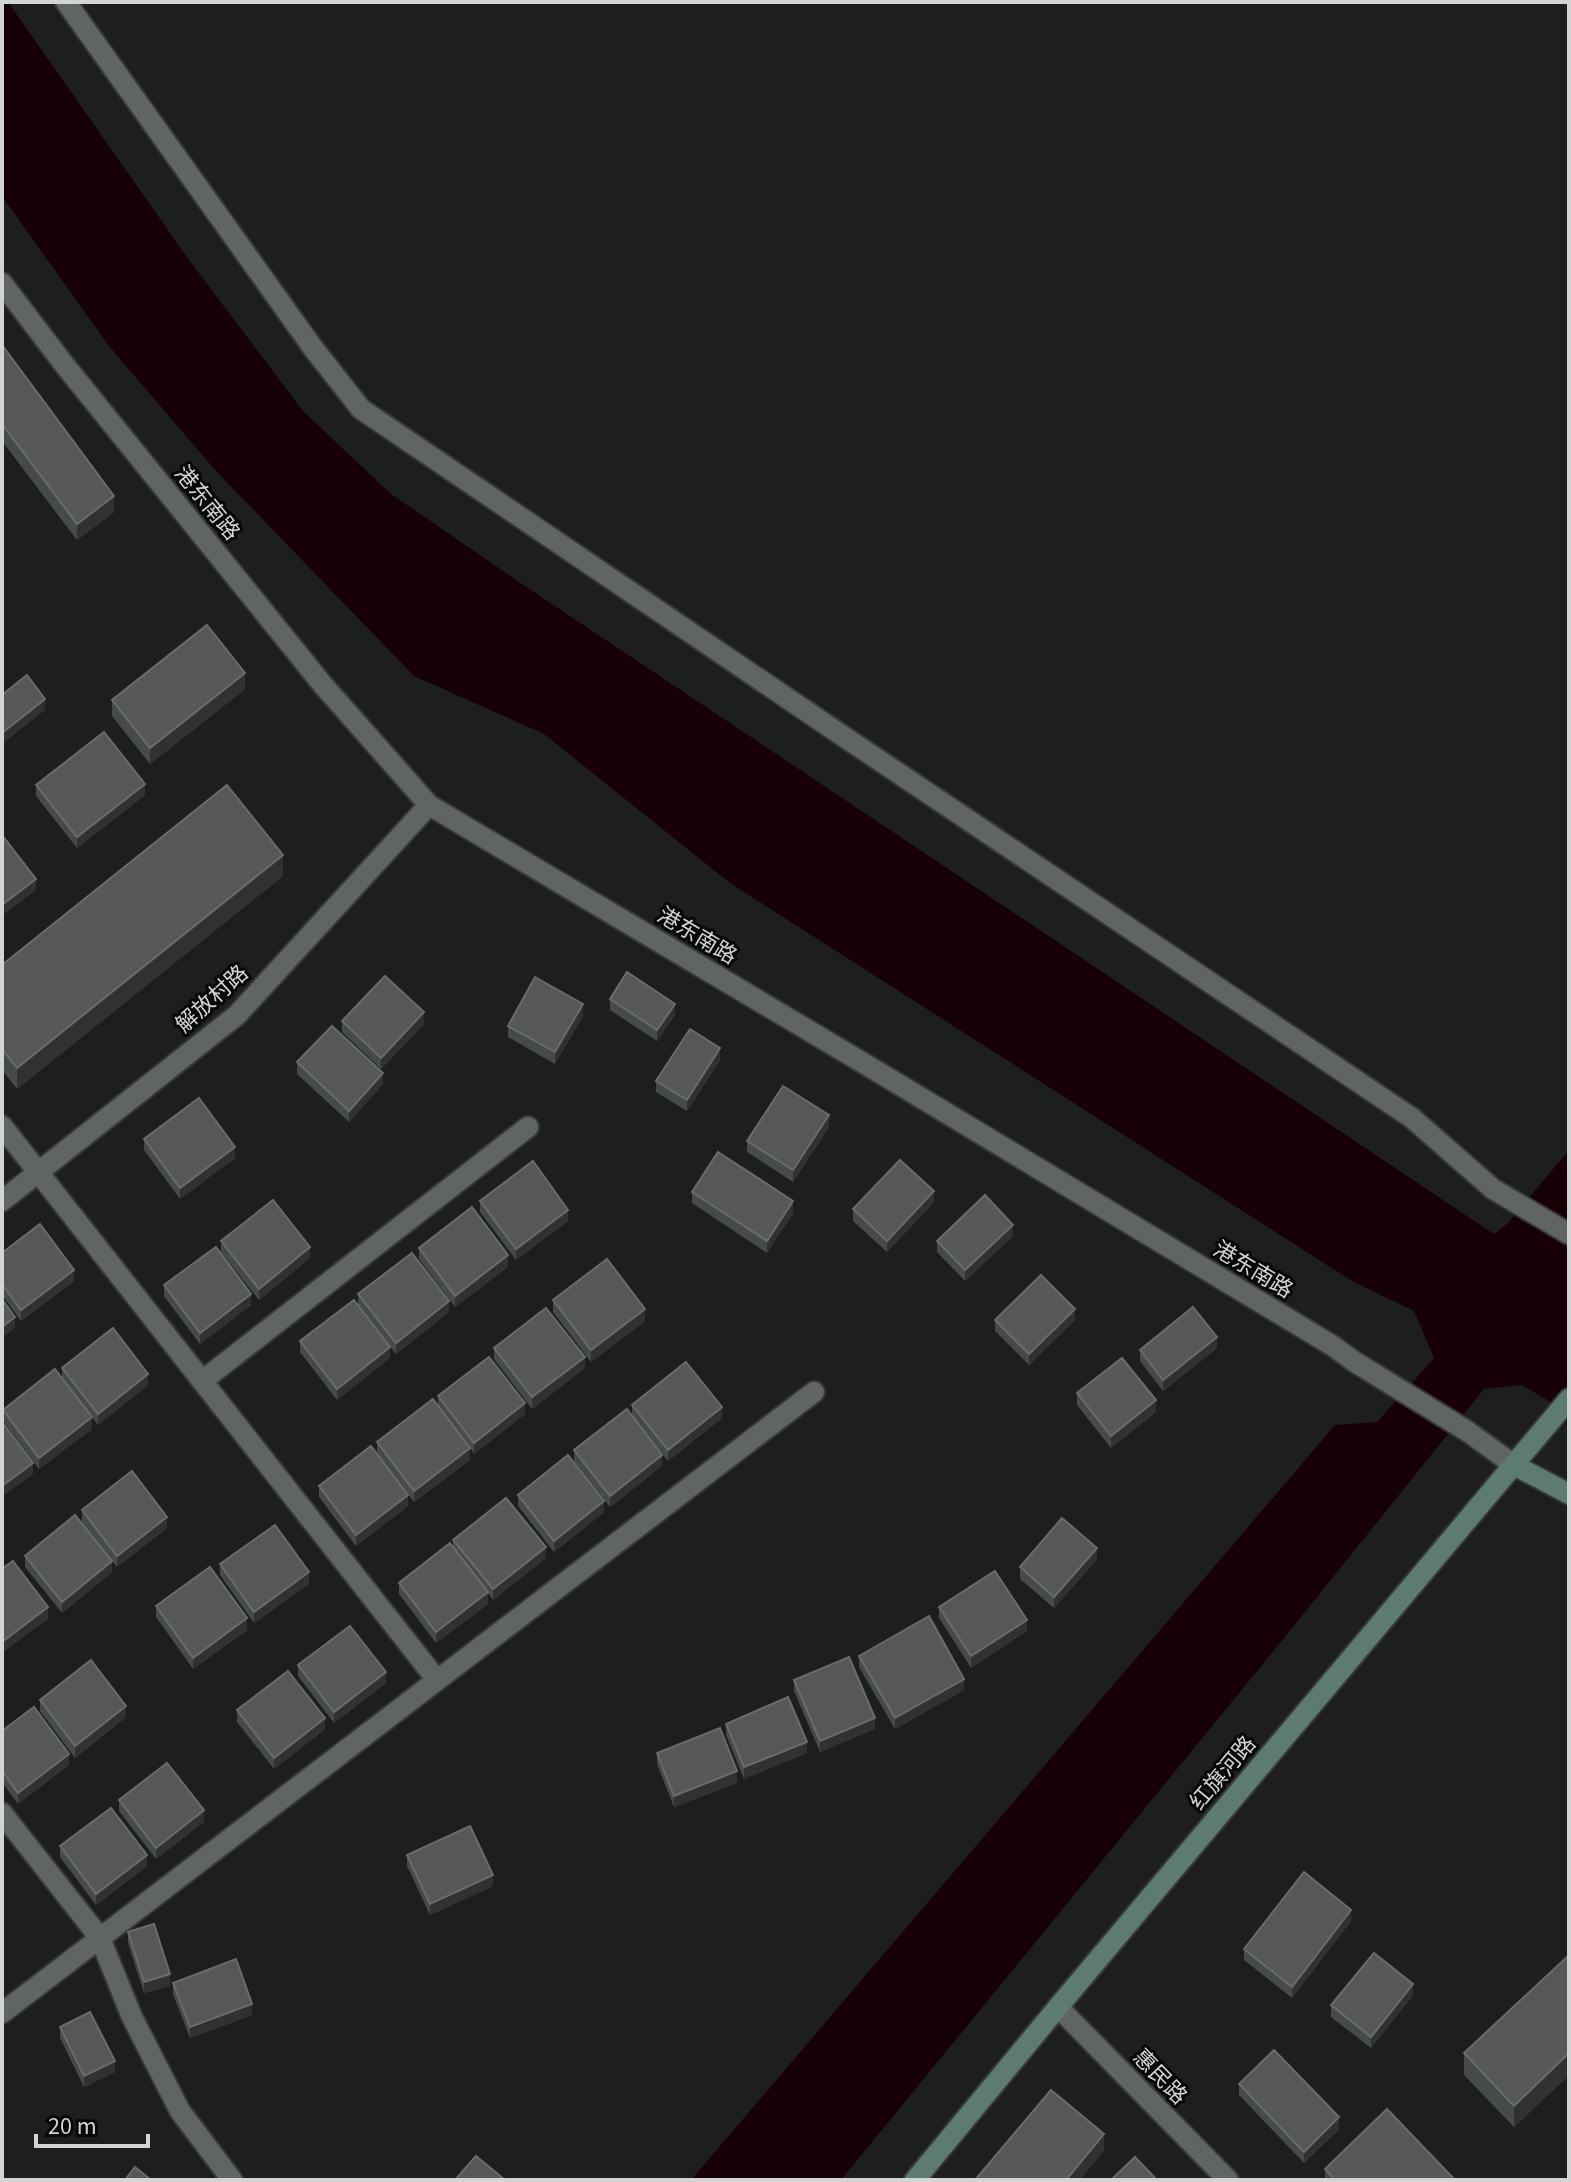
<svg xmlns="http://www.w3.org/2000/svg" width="1571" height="2182" viewBox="0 0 1571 2182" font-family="'Source Sans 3','Noto Sans SC',sans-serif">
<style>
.water{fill:#180007}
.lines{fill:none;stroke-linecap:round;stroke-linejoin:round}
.lane-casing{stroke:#383a39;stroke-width:24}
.street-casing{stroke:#383a39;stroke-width:24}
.secondary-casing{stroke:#383a39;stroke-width:24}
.lane{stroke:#606462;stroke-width:20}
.street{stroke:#606462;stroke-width:20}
.secondary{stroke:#5d7c6f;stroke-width:20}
.wall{fill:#464a48}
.shaded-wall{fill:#2f3231}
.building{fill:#555856;stroke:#686c6a;stroke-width:2}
.labels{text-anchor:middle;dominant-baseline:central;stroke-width:6;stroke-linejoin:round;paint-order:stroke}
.street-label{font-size:22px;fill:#d2d5d3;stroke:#070908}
</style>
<rect width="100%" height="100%" fill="#1c1f1e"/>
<path class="water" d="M2,2H8L189,260L303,411L391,494L528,588L1494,1234L1507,1224L1569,1150V1413L1522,1385L1484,1389L1289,1632L841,2180H691L1335,1425L1377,1422L1434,1358L1414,1311L1352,1281L730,883L544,734L414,676L216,471L109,346L2,196Z"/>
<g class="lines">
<g class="lane-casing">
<g id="lane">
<path d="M2,1126L437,1680"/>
<path d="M202,1381L528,1127"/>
<path d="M2,1813L100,1938L132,2017L180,2111L232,2180"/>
<path d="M2,2013L814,1392"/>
</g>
</g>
<g class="street-casing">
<g id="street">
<path d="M66,2L313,348L361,409L837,732L1412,1118L1493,1189L1569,1234"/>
<path d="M2,283L63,363L323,685L429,805L865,1064L1333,1346L1355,1362L1467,1431L1514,1465"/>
<path d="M2,1201L237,1015L429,805"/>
<path d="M1058,2007L1228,2180"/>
</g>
</g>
<g class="secondary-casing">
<g id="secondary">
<path d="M1514,1465L1569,1494"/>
<path d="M915,2180L1058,2007L1569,1399"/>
</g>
</g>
<use href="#lane" class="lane"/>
<use href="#street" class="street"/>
<use href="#secondary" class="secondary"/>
</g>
<g class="wall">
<path d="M2,345L114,512L77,540L2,441Z"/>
<path d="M245,689L150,764L112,716V700Z"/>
<path d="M36,785L145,795L77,848L36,796Z"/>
<path d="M283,876L17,1089L2,1070V965Z"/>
<path d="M610,999L675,1015L657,1041L610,1010Z"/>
<path d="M583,1016L555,1064L508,1037V1026Z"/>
<path d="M342,1021L424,1024L381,1069L342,1032Z"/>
<path d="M720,1060L687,1111L656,1092V1081Z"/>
<path d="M297,1062L383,1084L349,1122L297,1074Z"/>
<path d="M829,1127L793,1182L747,1152V1141Z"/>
<path d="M144,1139L235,1158L180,1199L144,1150Z"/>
<path d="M692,1192L793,1213L767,1253L692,1203Z"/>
<path d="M480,1201L568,1221L516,1260L480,1212Z"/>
<path d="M934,1202L887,1252L853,1221V1209Z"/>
<path d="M1013,1236L965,1281L937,1252V1241Z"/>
<path d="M221,1241L310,1258L259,1300L221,1252Z"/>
<path d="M419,1248L508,1267L455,1307L419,1259Z"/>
<path d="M2,1253L74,1281L21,1321L2,1295Z"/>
<path d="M164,1285L251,1305L200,1344L164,1296Z"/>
<path d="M358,1294L449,1312L396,1354L358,1306Z"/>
<path d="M553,1300L645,1321L591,1362L553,1312Z"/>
<path d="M995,1320H1075L1029,1365L995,1331Z"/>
<path d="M300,1341L390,1358L337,1400L300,1352Z"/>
<path d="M494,1348L585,1368L532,1409L494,1359Z"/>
<path d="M1217,1348L1163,1391L1140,1361V1350Z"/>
<path d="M62,1368L148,1385L98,1425L92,1417V1429L39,1469L3,1421V1410L62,1378Z"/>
<path d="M1077,1393L1156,1412L1111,1448L1077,1405Z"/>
<path d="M438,1396L525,1414L474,1454L470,1448V1460L414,1502L389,1469L408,1506L356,1546L319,1497V1486L377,1453V1442L438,1406Z"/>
<path d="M632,1405L722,1418L668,1461L651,1440L662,1466L610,1507L574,1461V1450L632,1416Z"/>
<path d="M518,1495L604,1512L554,1552L518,1506Z"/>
<path d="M82,1510L167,1528L117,1567L112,1561V1572L62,1613L25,1567V1556L112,1561L82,1522Z"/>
<path d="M453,1540L546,1558L493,1600L488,1593V1604L436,1643L399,1594V1583L453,1548Z"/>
<path d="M1097,1559L1054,1608L1020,1579V1567Z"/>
<path d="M220,1564L309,1584L254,1623L220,1575Z"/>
<path d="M156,1606L247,1630L193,1669L156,1617Z"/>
<path d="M939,1607L1027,1631L971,1668L939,1618Z"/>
<path d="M859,1656L964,1690L895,1729L859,1667Z"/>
<path d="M298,1665L386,1683L334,1723L298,1676Z"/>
<path d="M794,1680L875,1729L820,1752L794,1691Z"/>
<path d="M40,1700L126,1717L75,1758L40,1711Z"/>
<path d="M237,1710L325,1729L274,1769L237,1722Z"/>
<path d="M726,1724L807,1753L744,1779L726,1735Z"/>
<path d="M2,1731L69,1765L18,1804L2,1782Z"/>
<path d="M657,1753L737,1783L674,1807L657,1764Z"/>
<path d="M119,1800L204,1822L156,1859L119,1811Z"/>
<path d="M60,1846L147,1866L96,1905L60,1857Z"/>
<path d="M407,1855L493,1886L430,1915L407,1866Z"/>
<path d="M1351,1921L1292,1998L1244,1960V1949Z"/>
<path d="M128,1932L170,1986L144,1993L128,1943Z"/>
<path d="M1569,1955V2075L1514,2127L1464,2075V2053Z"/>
<path d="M173,1983L252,2015L190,2038L173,1994Z"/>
<path d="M1413,1995L1371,2048L1331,2017V2005Z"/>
<path d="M60,2027L115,2072L84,2087L60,2038Z"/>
<path d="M1239,2084L1339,2129L1304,2163L1239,2095Z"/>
<path d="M1325,2169L1455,2180H1325Z"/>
</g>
<g class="shaded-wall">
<path d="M114,496V512L77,540V524Z"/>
<path d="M245,673V689L150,764V748Z"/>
<path d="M45,699V710L2,744V733Z"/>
<path d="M145,784V795L77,848V837Z"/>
<path d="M283,855V876L17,1089V1068Z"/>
<path d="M36,879V890L2,916V905Z"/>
<path d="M583,1004V1016L555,1064V1052Z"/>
<path d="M675,1004V1015L657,1041V1030Z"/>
<path d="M424,1012V1024L381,1069V1058Z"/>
<path d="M720,1048V1060L687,1111V1100Z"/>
<path d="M383,1073V1084L349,1122V1111Z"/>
<path d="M829,1115V1127L793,1182V1170Z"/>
<path d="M235,1147V1158L180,1199V1188Z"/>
<path d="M934,1191V1202L887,1252V1241Z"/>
<path d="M793,1201V1213L767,1253V1241Z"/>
<path d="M568,1210V1221L516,1260V1249Z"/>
<path d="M1013,1225V1236L965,1281V1270Z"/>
<path d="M310,1247V1258L259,1300V1289Z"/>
<path d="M508,1255V1267L455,1307V1296Z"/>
<path d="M74,1270V1281L21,1321V1310Z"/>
<path d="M251,1294V1305L200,1344V1333Z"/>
<path d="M449,1301V1312L396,1354V1343Z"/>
<path d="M645,1309V1321L591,1362V1350Z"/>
<path d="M1075,1309V1320L1029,1365V1354Z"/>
<path d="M15,1317V1328L2,1338V1327Z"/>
<path d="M1217,1337V1348L1163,1391V1380Z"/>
<path d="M390,1347V1358L337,1400V1389Z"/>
<path d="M585,1357V1368L532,1409V1397Z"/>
<path d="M148,1374V1385L98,1425V1414Z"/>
<path d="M1156,1400V1412L1111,1448V1436Z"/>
<path d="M525,1403V1414L474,1454V1443Z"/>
<path d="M722,1407V1418L668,1461V1450Z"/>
<path d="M92,1417V1429L39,1469V1458Z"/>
<path d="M470,1448V1460L414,1502V1491Z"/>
<path d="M662,1455V1466L610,1507V1496Z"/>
<path d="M33,1463V1474L2,1497V1486Z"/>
<path d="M408,1495V1506L356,1546V1535Z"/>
<path d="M604,1501V1512L554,1552V1541Z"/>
<path d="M167,1517V1528L117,1567V1556Z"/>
<path d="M546,1547V1558L493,1600V1589Z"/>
<path d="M1097,1548V1559L1054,1608V1597Z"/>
<path d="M112,1561V1572L62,1613V1602Z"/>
<path d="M309,1572V1584L254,1623V1612Z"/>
<path d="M488,1592V1604L436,1643V1632Z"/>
<path d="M48,1607V1619L2,1653V1642Z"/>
<path d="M247,1618V1630L193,1669V1658Z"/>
<path d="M1027,1620V1631L971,1668V1656Z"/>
<path d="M386,1672V1683L334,1723V1712Z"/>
<path d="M964,1679V1690L895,1729V1718Z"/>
<path d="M126,1706V1717L75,1758V1746Z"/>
<path d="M325,1718V1729L274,1769V1758Z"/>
<path d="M875,1718V1729L820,1752V1741Z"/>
<path d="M807,1742V1753L744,1779V1767Z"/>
<path d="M69,1754V1765L18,1804V1793Z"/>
<path d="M737,1771V1783L674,1807V1796Z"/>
<path d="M204,1810V1822L156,1859V1848Z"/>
<path d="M147,1855V1866L96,1905V1894Z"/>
<path d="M493,1875V1886L430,1915V1904Z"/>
<path d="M1351,1910V1921L1292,1998V1987Z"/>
<path d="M170,1974V1986L144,1993V1982Z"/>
<path d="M1413,1984V1995L1371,2048V2037Z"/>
<path d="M252,2004V2015L190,2038V2027Z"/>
<path d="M1569,2053V2075L1514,2127V2106Z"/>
<path d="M115,2061V2072L84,2087V2076Z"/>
<path d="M1339,2117V2129L1304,2163V2152Z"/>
<path d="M1104,2134V2151L1080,2180H1066Z"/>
</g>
<g class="building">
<path d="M2,345L114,496L77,524L2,424Z"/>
<path d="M207,625L245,673L150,748L112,700Z"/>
<path d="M27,675L45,699L2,733V695Z"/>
<path d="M104,732L145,784L77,837L36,785Z"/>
<path d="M227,785L283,855L17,1068L2,1049V965Z"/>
<path d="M2,835L36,879L2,905Z"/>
<path d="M627,972L675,1004L657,1030L610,999Z"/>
<path d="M385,976L424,1012L381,1058L342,1021Z"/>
<path d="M535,977L583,1004L555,1052L508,1026Z"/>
<path d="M332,1026L383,1073L349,1111L297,1062Z"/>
<path d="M690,1029L720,1048L687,1100L656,1081Z"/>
<path d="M783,1086L829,1115L793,1170L747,1141Z"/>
<path d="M199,1098L235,1147L180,1188L144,1139Z"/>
<path d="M718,1152L793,1201L767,1241L692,1192Z"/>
<path d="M900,1160L934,1191L887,1241L853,1209Z"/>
<path d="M533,1161L568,1210L516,1249L480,1201Z"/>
<path d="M985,1195L1013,1225L965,1270L937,1241Z"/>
<path d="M273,1200L310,1247L259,1289L221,1241Z"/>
<path d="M472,1207L508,1255L455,1296L419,1248Z"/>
<path d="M40,1224L74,1270L21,1310L2,1284V1253Z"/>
<path d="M216,1247L251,1294L200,1333L164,1285Z"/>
<path d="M412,1253L449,1301L396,1343L358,1294Z"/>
<path d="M607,1259L645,1309L591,1350L553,1300Z"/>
<path d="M1041,1275L1075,1309L1029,1354L995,1320Z"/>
<path d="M2,1299L15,1317L2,1327Z"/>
<path d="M354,1300L390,1347L337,1389L300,1341Z"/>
<path d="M1193,1307L1217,1337L1163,1380L1140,1350Z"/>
<path d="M546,1308L585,1357L532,1397L494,1348Z"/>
<path d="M113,1328L148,1374L98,1414L62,1368Z"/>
<path d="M489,1357L525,1403L474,1443L438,1396Z"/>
<path d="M1122,1358L1156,1400L1111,1436L1077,1393Z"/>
<path d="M686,1362L722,1407L668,1450L632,1405Z"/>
<path d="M55,1369L92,1417L39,1458L3,1410Z"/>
<path d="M433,1399L470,1448L414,1491L377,1442Z"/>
<path d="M627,1409L662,1455L610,1496L574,1450Z"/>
<path d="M2,1422L33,1463L2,1486Z"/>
<path d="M371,1446L408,1495L356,1535L319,1486Z"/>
<path d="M568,1455L604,1501L554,1541L518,1495Z"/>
<path d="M132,1471L167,1517L117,1556L82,1510Z"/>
<path d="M506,1498L546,1547L493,1589L453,1540Z"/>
<path d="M75,1515L112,1561L62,1602L25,1556Z"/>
<path d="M1062,1518L1097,1548L1054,1597L1020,1567Z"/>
<path d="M275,1525L309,1572L254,1612L220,1564Z"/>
<path d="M450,1543L488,1592L436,1632L399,1583Z"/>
<path d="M13,1561L48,1607L2,1642V1569Z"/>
<path d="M210,1567L247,1618L193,1658L156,1606Z"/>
<path d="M995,1571L1027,1620L971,1656L939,1607Z"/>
<path d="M929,1616L964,1679L895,1718L859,1656Z"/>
<path d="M350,1626L386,1672L334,1712L298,1665Z"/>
<path d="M849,1657L875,1718L820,1741L794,1680Z"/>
<path d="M91,1660L126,1706L75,1746L40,1700Z"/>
<path d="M288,1671L325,1718L274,1758L237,1710Z"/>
<path d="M788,1697L807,1742L744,1767L726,1724Z"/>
<path d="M34,1707L69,1754L18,1793L2,1771V1731Z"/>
<path d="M720,1728L737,1771L674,1796L657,1753Z"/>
<path d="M167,1763L204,1810L156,1848L119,1800Z"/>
<path d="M111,1808L147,1855L96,1894L60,1846Z"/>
<path d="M470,1826L493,1875L430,1904L407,1855Z"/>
<path d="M1304,1872L1351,1910L1292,1987L1244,1949Z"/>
<path d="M154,1924L170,1974L144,1982L128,1932Z"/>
<path d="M1374,1953L1413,1984L1371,2037L1331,2005Z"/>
<path d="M1569,1955V2053L1514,2106L1464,2053Z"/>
<path d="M236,1959L252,2004L190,2027L173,1983Z"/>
<path d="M90,2012L115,2061L84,2076L60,2027Z"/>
<path d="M1274,2050L1339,2117L1304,2152L1239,2084Z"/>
<path d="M1051,2090L1104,2134L1066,2180H975Z"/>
<path d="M1387,2109L1455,2180H1335L1325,2169Z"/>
<path d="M476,2156L505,2180H455Z"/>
<path d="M1135,2157L1157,2180H1111Z"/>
<path d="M135,2167L151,2180H125Z"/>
</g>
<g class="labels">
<g class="street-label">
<text transform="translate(207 503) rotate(51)">港东南路</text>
<text transform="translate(697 936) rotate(31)">港东南路</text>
<text transform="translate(212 999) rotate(-42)">解放村路</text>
<text transform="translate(1253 1270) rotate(31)">港东南路</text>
<text transform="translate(1223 1773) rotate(-50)">红旗河路</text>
<text transform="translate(1160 2077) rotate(46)">惠民路</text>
</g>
</g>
<rect width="1571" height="2182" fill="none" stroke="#d2d5d3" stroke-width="8"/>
<path d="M36 2134v12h112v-12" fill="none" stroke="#d2d5d3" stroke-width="4"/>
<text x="48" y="2134" font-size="24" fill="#d2d5d3" stroke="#070908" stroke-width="6" paint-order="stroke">20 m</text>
</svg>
